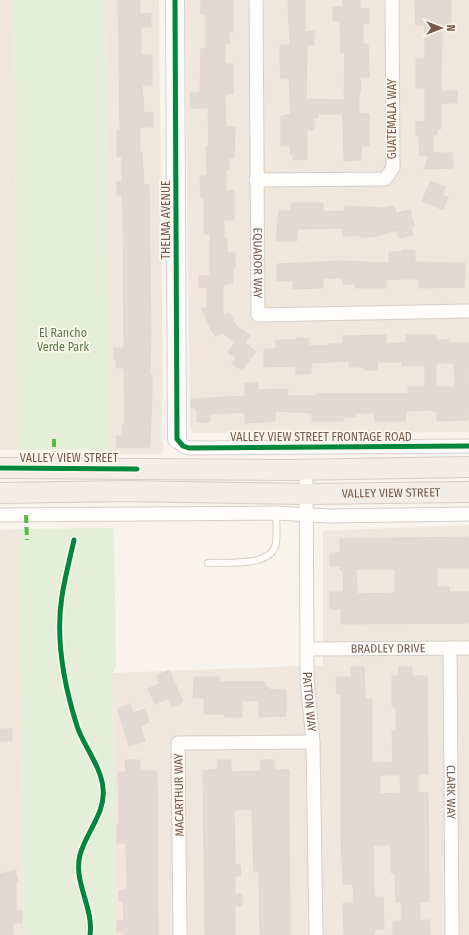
<svg xmlns="http://www.w3.org/2000/svg" width="469" height="935" viewBox="0 0 469 935" font-family="'Fira Sans Condensed',sans-serif">
<style>
.residential{fill:#f1e6db}
.green{fill:#e5eed8}
.building{fill:#e2d9d2;stroke:#e1d7cf;fill-rule:evenodd}
.lines{fill:none;stroke-linecap:round;stroke-linejoin:round}
.lane-casing{stroke:#d5cfc8;stroke-width:8}
.street-casing{stroke:#d5cfc8;stroke-width:15}
.secondary-casing{stroke:#d7d0ca;stroke-width:20}
.primary-casing{stroke:#d6cdc7;stroke-width:22}
.lane{stroke:#fefdfc;stroke-width:6}
.street{stroke:#fefdfc;stroke-width:13}
.secondary{stroke:#fefdfc;stroke-width:18}
.primary{stroke:#f2eee7;stroke-width:20}
.quiet{stroke:#58b947;stroke-width:4;stroke-dasharray:8 4;stroke-linecap:butt}
.cycleway-casing{stroke:#fff8ef;stroke-width:8}
.cycleway{stroke:#00873e;stroke-width:5}
.labels{text-anchor:middle;dominant-baseline:central;stroke-width:3.5;stroke-linejoin:round;paint-order:stroke}
.street-label{font-size:12px;fill:#765b4d;stroke:#fff8ef}
.park-label{font-size:12px;fill:#567b45;stroke:#fff8ef}
</style>
<rect width="100%" height="100%" fill="#f8f3ed"/>
<g class="residential">
<path d="M0,0H14L18,450H0Z"/>
<path d="M105,0H159L163,402L161,437L164,448L160,454H110Z"/>
<path d="M185,0H469V432L194,433L190,427Z"/>
<path d="M469,525V935H115L113,673L323,665V531Z"/>
<path d="M19,529L23,935H0V530Z"/>
</g>
<g class="green">
<path d="M14,0H105L110,454L85,449L18,450Z"/>
<path d="M114,528L116,667L113,673L115,935H23L19,529Z"/>
</g>
<g class="building">
<path d="M118,0H140V14L151,13V27H141V55H152V85H142L144,113H153V127H140V152H142L144,185H149L151,334L150,375H152V388L150,447L117,448L116,436H123L122,425H125L124,370L123,368H116V359H114V348H124L123,206L122,195H117V182H122V157H117V130H120Z"/>
<path d="M201,0L233,1V32H229V44H225V64H233V94H225L226,127H235L234,158H229V170L226,171V191H234V220H224V239H227V253H235V267H233V283L223,285V316L230,313L236,326L250,335L245,343L256,351L242,370L232,364L236,358L228,352L235,342L223,333L215,336L211,329L202,309L207,307V287H199V276H210V234H204V198H201L200,176H207L206,146H209L208,108H191L190,93H200L201,49H206V14H201Z"/>
<path d="M288,0L305,1V32L314,31V45H307L306,99L344,100L345,53H341L340,21H333V7H343V0H360V9H369V23H363V44H368L369,77H360L361,92H359V114H369V146H361V160L344,161L343,114H318V118H314V130H307V159L293,160V154H290V146H281V116L291,114L289,78H281L280,58V45H290Z"/>
<path d="M415,0H451V28H442L441,91H457V103H441V129H437V135H433V153H453V168L424,169L429,156H420L419,135H416V122H425V88H416V59H425V40L424,25H416Z"/>
<path d="M431,181L445,187L442,195L448,197L443,210L422,201Z"/>
<path d="M291,203H323V212L345,211V206L385,208L394,206L396,213L410,210L414,226L411,227L413,235L399,238L397,230L372,237H360V235L343,236V228L300,229H297V241H276L279,211H291Z"/>
<path d="M402,250H415V262L465,263L464,287L419,288V279H400L386,280V288H355V284H343V278H323V288L293,289V280L277,281V264L342,261L389,263V252H402Z"/>
<path d="M386,335V344L406,343V335H436V340H449V343H469L468,420L437,421V412L430,410L406,411V421H375V413H355V417H343V421H312V413L275,411V421L245,423V414H243V412L210,414V422H197V412L195,408H191V399L245,396V383H258V390L288,389V396H317V394H408V387H425V365L402,366V362H377V370H364V367H349V361L311,363V374H296V366L264,367V349H276V340H297V338H309V346H328V344H343V336ZM436,363H454L455,387H436Z"/>
<path d="M469,537V568H437V587H449V592H469V623L341,624V609H330V592H344L343,570H340V566H330V553H340V539ZM356,569H395V593L357,594Z"/>
<path d="M351,667H364L365,699H372V763L393,762L392,731H396V707H392V676H399V667H412V676H427L428,774H418V793H428L429,902H420V920H429L430,935H393V921H402V902H396L395,873H391V845H373L374,897H383L384,929H375L374,935H344L343,903H354L353,884H343L341,836V694H337L336,677H352ZM380,775H400L401,793L380,794Z"/>
<path d="M169,670L183,702L172,707L168,698L155,704L148,689L160,683L156,676Z"/>
<path d="M194,677H219V682H265V685L271,690H286V716L259,717V700L242,701V717H225V714H204V698H193Z"/>
<path d="M130,704L133,713L145,709L149,722L140,726L145,741L129,746L118,709Z"/>
<rect x="0" y="729" width="12" height="12"/>
<path d="M125,760H140V771H157L158,935H125L124,932H117V921H124L123,901H119V891L127,889L126,843H117V825H119L118,772H126Z"/>
<path d="M218,760H231V772L260,771L261,760H274V770H289L290,935H260L259,872H254L252,809L234,810L235,865H240L241,876H235V894H242V906H235V935H205L203,770H218Z"/>
<path d="M15,870L18,881L16,882V911H22V923H13V935H0V874Z"/>
</g>
<g class="lines">
<g class="lane-casing">
<path id="lane" d="M208,563C226,562 267,567 275,547C278,537 276,524 276,513"/>
</g>
<g class="street-casing">
<g id="street">
<path id="s1" d="M256,0L258,315L469,311"/>
<path d="M256,180L385,179L393,168L392,0"/>
<path d="M177,439L183,446L189,448L469,446"/>
<path id="s2" d="M306,469L307,649V679L313,742L316,935"/>
<path d="M0,515L276,513L330,516L469,514"/>
<path id="s3" d="M450,648L452,935"/>
<path id="s4" d="M307,649L469,648"/>
<path d="M180,935L178,743L313,742"/>
</g>
</g>
<g class="secondary-casing">
<path id="secondary" d="M175,0L177,439"/>
</g>
<g class="primary-casing">
<g id="primary">
<path d="M0,468L288,470L469,467"/>
<path id="s5" d="M0,493L125,491L307,494L469,492"/>
</g>
</g>
<use href="#lane" class="lane"/>
<use href="#street" class="street"/>
<use href="#secondary" class="secondary"/>
<use href="#primary" class="primary"/>
<g class="quiet">
<path d="M54,439V452"/>
<path d="M26,515L27,540"/>
</g>
<g class="cycleway-casing">
<g id="cycleway">
<path d="M175,0L177,439L183,446L189,448L469,446"/>
<path d="M0,468L137,469"/>
<path d="M74,540C70,558 65,577 62,596C55,640 64,685 77,726C84,747 101,766 103,788C106,813 86,832 80,855C73,882 94,908 90,935"/>
</g>
</g>
<use href="#cycleway" class="cycleway"/>
</g>
<g class="labels">
<g class="street-label">
<text transform="translate(392 119) rotate(-90)">GUATEMALA WAY</text>
<text transform="translate(166 220) rotate(-90)">THELMA AVENUE</text>
<text stroke="none"><textPath href="#s1" startOffset="263">EQUADOR WAY</textPath></text>
<text x="321" y="437">VALLEY VIEW STREET FRONTAGE ROAD</text>
<text x="69" y="458">VALLEY VIEW STREET</text>
<text stroke="none"><textPath href="#s5" startOffset="391">VALLEY VIEW STREET</textPath></text>
<text stroke="none"><textPath href="#s4" startOffset="81">BRADLEY DRIVE</textPath></text>
<text stroke="none"><textPath href="#s2" startOffset="233">PATTON WAY</textPath></text>
<text stroke="none"><textPath href="#s3" startOffset="144">CLARK WAY</textPath></text>
<text transform="translate(179 795) rotate(-91)">MACARTHUR WAY</text>
</g>
<g class="park-label">
<text x="63" y="333">El Rancho<tspan x="63" dy="14">Verde Park</tspan></text>
</g>
</g>
<g transform="translate(441 28) rotate(90)" stroke="#fff8ef" stroke-width="3" paint-order="stroke">
<path d="M0-3L7 15L0 10L-7 15Z" fill="#765b4d"/>
<text y="-6" font-size="11" font-weight="bold" text-anchor="middle" fill="#765b4d">N</text>
</g>
</svg>
